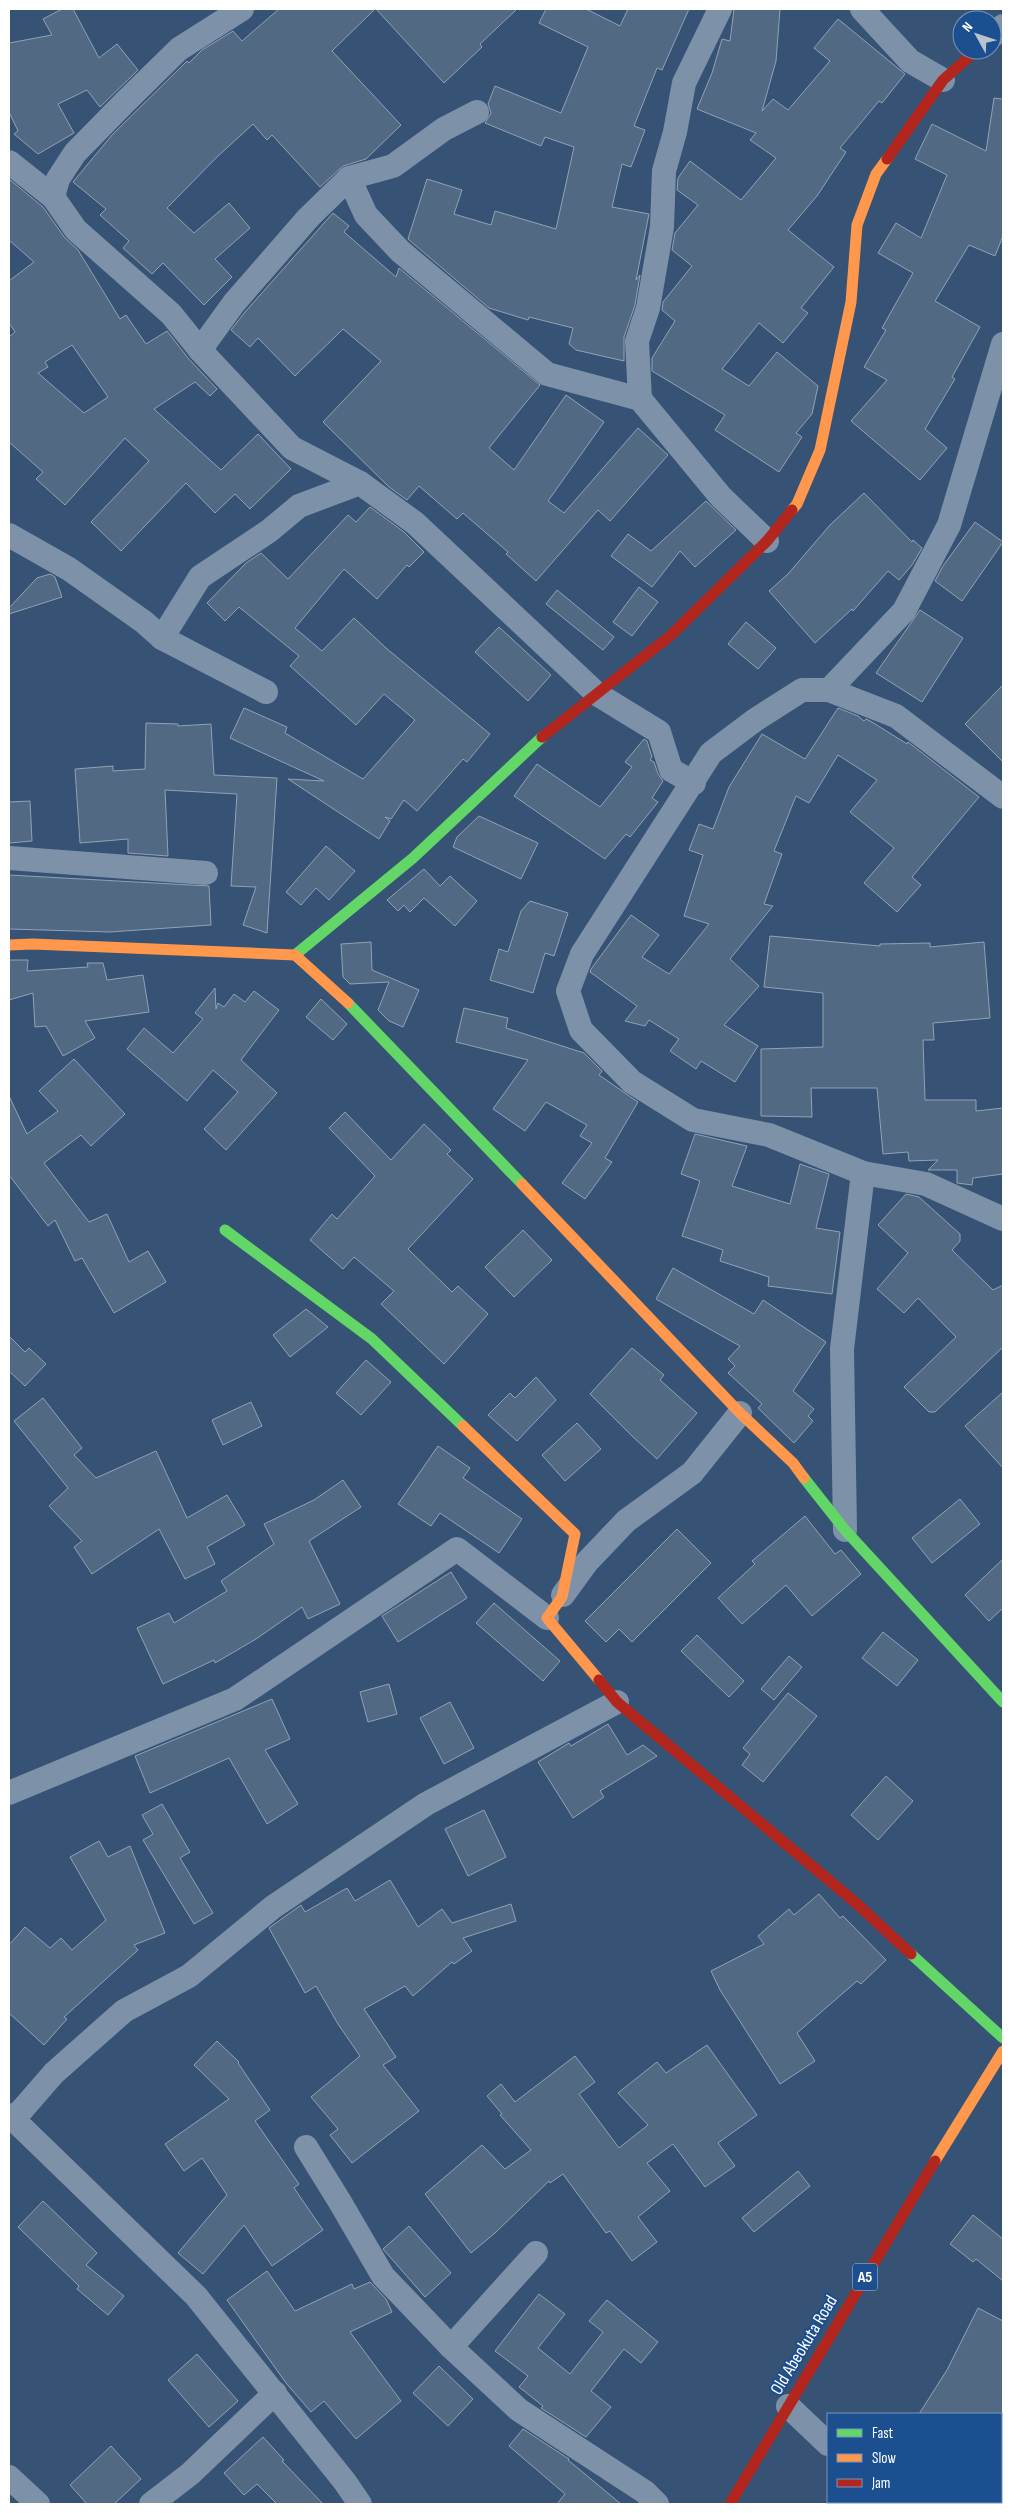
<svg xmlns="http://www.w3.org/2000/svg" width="1012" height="2513" viewBox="0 0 1012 2513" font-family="'Sofia Sans Condensed',sans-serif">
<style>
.building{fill:#526984;stroke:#92a2b6;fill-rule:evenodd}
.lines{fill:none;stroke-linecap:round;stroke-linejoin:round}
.street{stroke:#7d92a8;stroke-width:24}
.fast{stroke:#63d668;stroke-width:11}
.slow{stroke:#ff974d;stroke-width:11}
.jam{stroke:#b3261e;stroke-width:11}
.labels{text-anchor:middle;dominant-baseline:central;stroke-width:4;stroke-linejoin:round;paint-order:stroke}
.shield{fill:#1b4f8f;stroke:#bbcadd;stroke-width:1}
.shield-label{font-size:16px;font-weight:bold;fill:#fff}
.street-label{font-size:18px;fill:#fff;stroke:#1b4f8f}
</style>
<rect width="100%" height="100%" fill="#365274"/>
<g class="building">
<path d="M62,9H73L99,58L117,44L138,70L100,107L87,90L58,104L74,133L38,154L14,134L18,131L9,112V43L52,35L43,19Z"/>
<path d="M279,9H375L332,51L401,125L366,159L343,166L320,187L272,135L267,140L253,124L217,157L167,208L194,233L229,203L250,228L215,259L232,277L204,305L163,263L152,274L123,248L129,241L100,215L106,209L73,182L112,135L187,61L189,63L202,50L233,31L242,41Z"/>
<path d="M376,9H517L480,44L482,47L444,83Z"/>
<path d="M546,9H586L620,26L628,9H689L662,70L657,68L634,126L645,130L631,167L622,164L612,207L649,214L636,280L640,275L635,305L624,337V361L576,350L569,344L573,328L529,317L528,320L489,308L408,239L427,179L462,190L454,214L491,225L495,211L556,229L574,147L545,137L541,146L485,123L491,113L488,104L495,86L561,113L588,47L539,23Z"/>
<path d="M734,9H780L776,61L762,111L773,99L788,110L830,61L814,48L838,19L905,74L882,103L879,101L840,148L846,152L817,196L788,230L834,267L801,308L808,313L783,343L759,323L722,369L749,386L777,352L818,386L812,414L796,433L802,437L779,472L715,430L725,415L652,371V358L675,321L662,310L663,302L692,266L672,250L675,233L698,205L677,190L678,178L690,161L741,200L776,158L750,140L756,133L697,109L712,73L722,39L730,41Z"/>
<path d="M994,98L1003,99V236L995,256L969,245L935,301L980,327L952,377L955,379L925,429L947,448L920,480L851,421L887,380L864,367L886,330L882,328L913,273L878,253L896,223L921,238L947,175L915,159L932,124L986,151Z"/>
<path d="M9,179L43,207L65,238L78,250L120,319L126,315L146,344L167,331L188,358L217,389L210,396L195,382L154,409L221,470L258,434L291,469L250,509L235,494L215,513L186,483L121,551L91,522L149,461L125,438L65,505L36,479L43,472L9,442V337L15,332L9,323V281L34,262L9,240ZM72,345L108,397L84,413L38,373L48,367L45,362Z"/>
<path d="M333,213L349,226L344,232L396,277L399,268L540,385L489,448L514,470L566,395L604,422L548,501L564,513L638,428L668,455L610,521L598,510L536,581L506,554L508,552L463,513L457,519L419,486L407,500L389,487L323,422L381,361L343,329L295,376L258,338L250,347L231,330L245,312Z"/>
<path d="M864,493L912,542L913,540L922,548L912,565L899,580L888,571L853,611L852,609L815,643L769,591L788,574L830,525Z"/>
<path d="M706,501L736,530L695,567L680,551L652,587L611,556L628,534L651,551Z"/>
<path d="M370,507L404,532L424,552L409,567L407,565L377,599L344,569L295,628L322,651L354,618L386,648L490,734L467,762L463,759L417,811L404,800L391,819L385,817L390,821L379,839L288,779L324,781L230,738L244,708L287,727L285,733L363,779L415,720L384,694L356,725L290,666L299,656L239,607L225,621L207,603L246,563L261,553L288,579L348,515L356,522Z"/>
<path d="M975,522L1003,542L962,601L935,581L943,566Z"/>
<path d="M50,574L55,577L62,597L9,614V608L37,578Z"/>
<path d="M639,587L658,602L632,636L613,622Z"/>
<path d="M557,590L614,637L603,650L546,604Z"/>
<path d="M920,610L963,638L922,702L876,673Z"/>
<path d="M746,622L776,648L758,669L728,644Z"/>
<path d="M499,627L551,675L528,701L475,652Z"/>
<path d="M1003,685V762L965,724Z"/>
<path d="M838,708L858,716L864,721L866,719L872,722L907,744L908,742L979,797L912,877L921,885L897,912L864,883L894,848L850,812L877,780L838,755L809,803L796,796L774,851L782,854L764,904L773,906L730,959L759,986L724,1025L758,1046L735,1082L701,1061L696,1069L670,1051L679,1039L649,1020L645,1026L625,1021L637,1006L590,972L591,969L631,915L659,935L642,957L669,974L709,924L684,916L703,855L689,850L699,824L713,829L729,787L762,734L805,759Z"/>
<path d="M146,723L178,724V726L211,724L214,775L277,778L267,933L243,925L256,887L231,886L237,794L165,790L168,856L128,853V839L80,843L75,769L113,766V771L145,769Z"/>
<path d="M644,739L647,741L652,757L650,760L654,762L658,774L663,781L652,798L658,802L630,837L626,834L605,859L514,796L537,764L600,807L632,767L625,762Z"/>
<path d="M30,801L32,841L9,843V802Z"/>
<path d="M479,816L538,843L521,879L453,847L457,837Z"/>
<path d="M326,846L355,871L329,900L316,888L301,905L286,892Z"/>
<path d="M424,869L440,886L450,876L477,901L455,926L424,898L410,912L404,905L398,911L387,900Z"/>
<path d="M9,875L209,886L211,925L110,932L9,929Z"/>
<path d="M530,901L568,913L554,956L545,953L533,993L490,980L499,949L508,952L521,911Z"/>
<path d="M770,936L880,946V944L930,943V947L984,942L990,1018L933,1023L934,1040H923L925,1100H976V1111L1003,1108V1174L973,1178L972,1185L957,1183V1170H928L938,1160L909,1161L908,1152L883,1154L877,1088H811L812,1117L761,1116V1049L823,1047V993L764,987Z"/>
<path d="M371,942L372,970L419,990L403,1027L389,1021L378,1010L389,982L350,984L343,977L341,944Z"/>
<path d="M9,960H28L27,971L88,967L87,963H103L107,980L143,975L149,1012L85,1021L95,1038L63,1056L46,1026L35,1027L33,993L9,1000Z"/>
<path d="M215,988L216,1009L218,1003L224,1007L234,994L245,1002L254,991L279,1010L241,1060L277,1093L226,1150L204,1129L238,1092L213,1070L187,1101L127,1049L144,1028L173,1053L203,1019L195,1013Z"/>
<path d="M321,999L347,1024L333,1040L306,1017Z"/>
<path d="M464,1008L508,1018L506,1028L584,1053L602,1071L599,1075L638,1102L605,1158L612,1162L585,1199L562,1183L592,1143L580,1136L587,1125L546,1102L525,1131L493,1109L528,1060L456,1042Z"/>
<path d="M74,1059L125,1114L91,1146L81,1135L44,1163L89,1222L107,1214L129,1262L148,1251L166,1282L114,1313L82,1258L75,1261L55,1220L48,1226L9,1175V1096L27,1134L58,1111L39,1091Z"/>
<path d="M345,1112L391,1160L424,1124L451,1150L447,1154L473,1179L408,1249L452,1292L458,1286L488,1314L444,1364L381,1304L394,1291L354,1257L343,1269L310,1240L332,1214L337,1219L375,1176L329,1128Z"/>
<path d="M695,1134L747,1146L732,1186L790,1204L800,1164L829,1174L816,1228L840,1232L832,1294L768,1286L769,1277L720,1261L723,1250L682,1236L700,1181L681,1174Z"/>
<path d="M906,1194L919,1197L960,1234V1241L952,1250L993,1290L1003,1285V1347L935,1412H929L904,1387L956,1337L918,1298L904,1313L877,1289L908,1253L878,1225Z"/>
<path d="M523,1230L552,1260L514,1297L485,1267Z"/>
<path d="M673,1268L754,1314L763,1300L826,1342L793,1391L814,1409L808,1416L813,1421L794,1443L758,1408L762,1404L728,1373L735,1366L728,1359L740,1346L656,1299Z"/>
<path d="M306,1309L328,1327L290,1357L273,1335Z"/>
<path d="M9,1336L25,1352L29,1348L46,1364L25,1386L9,1371Z"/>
<path d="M632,1348L664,1375L660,1380L697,1413L657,1459L632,1436L590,1394Z"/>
<path d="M366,1360L391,1382L361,1415L336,1393Z"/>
<path d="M536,1377L556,1400L517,1441L488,1415L510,1393L515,1398Z"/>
<path d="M1003,1392V1468L965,1426Z"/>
<path d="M43,1398L82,1448L74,1455L96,1478L156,1451L187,1518L227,1495L245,1525L207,1547L215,1564L185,1579L159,1529L92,1574L74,1547L82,1541L49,1506L68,1488L14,1421Z"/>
<path d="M251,1402L262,1426L223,1445L212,1420Z"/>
<path d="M577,1423L601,1449L565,1481L542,1455Z"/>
<path d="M438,1446L470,1468L463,1478L522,1519L499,1553L440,1513L431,1526L398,1504Z"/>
<path d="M343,1480L361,1507L309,1541L340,1604L308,1619L302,1607L256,1639L215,1663L214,1660L163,1684L137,1628L169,1613L174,1623L227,1591L221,1581L274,1544L264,1524L314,1500Z"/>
<path d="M960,1499L980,1524L932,1563L912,1538Z"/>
<path d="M805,1516L835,1554L841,1550L861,1574L812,1616L786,1585L742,1624L718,1598L755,1564L752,1561Z"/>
<path d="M677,1529L711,1563L632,1642L619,1629L606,1642L585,1621Z"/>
<path d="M1003,1559V1608L989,1621L965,1595Z"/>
<path d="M451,1572L467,1598L398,1642L382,1616Z"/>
<path d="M494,1603L560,1661L543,1681L476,1623Z"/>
<path d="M883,1632L918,1660L897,1686L862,1658Z"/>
<path d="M697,1635L744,1681L729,1697L681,1651Z"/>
<path d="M789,1656L802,1667L774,1700L761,1689Z"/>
<path d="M389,1684L397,1714L368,1722L360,1692Z"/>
<path d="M788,1693L817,1716L763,1782L742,1765L750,1754L743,1748Z"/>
<path d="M272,1699L290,1739L265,1750L298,1804L267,1824L229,1758L150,1793L135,1756Z"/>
<path d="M450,1702L474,1748L444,1764L420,1718Z"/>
<path d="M608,1724L627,1755L643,1745L657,1756L600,1791L604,1797L573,1818L538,1762L569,1743L571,1746Z"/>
<path d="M886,1776L913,1801L878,1840L851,1815Z"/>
<path d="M162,1804L190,1852L180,1858L213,1913L194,1924L143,1840L153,1834L142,1815Z"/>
<path d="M484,1810L506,1857L468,1876L445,1829Z"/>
<path d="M99,1841L108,1857L130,1846L165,1933L134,1945L138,1950L64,2017L67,2019L44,2045L9,2013V1945L25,1927L50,1948L61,1938L72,1950L106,1920L70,1857Z"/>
<path d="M390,1880L418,1927L442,1909L452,1923L511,1904L516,1921L463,1938L472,1951L454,1964L452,1962L413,1996L405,1986L364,2009L396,2057L383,2065L419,2111L352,2163L330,2135L338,2129L311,2097L360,2056L338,2024L316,1986L305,1993L269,1928L301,1905L305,1912L347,1888L355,1901Z"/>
<path d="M819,1894L840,1918L843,1916L886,1960L861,1984L857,1981L797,2033L815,2061L780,2084L720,1990L711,1971L764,1944L758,1936L789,1909L794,1915Z"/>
<path d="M217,2041L239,2062L238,2063L270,2110L255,2121L299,2184L294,2188L323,2230L272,2266L244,2225L203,2274L178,2253L227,2195L202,2158L184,2171L165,2144L229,2099L194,2065Z"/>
<path d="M707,2045L757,2115L718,2143L735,2166L705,2187L673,2144L647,2163L670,2191L638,2217L657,2242L632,2261L610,2231L606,2233L563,2174L550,2183L549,2181L495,2233L471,2253L425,2194L482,2145L505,2169L531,2150L500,2115L502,2114L487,2096L501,2084L515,2102L575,2056L595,2082L579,2094L619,2148L648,2125L618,2093L657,2062L666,2073Z"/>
<path d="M798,2171L810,2186L754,2232L742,2218Z"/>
<path d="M43,2201L97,2253L86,2265L124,2296L108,2315L77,2289L79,2286L18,2227Z"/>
<path d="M973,2215L1003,2239V2281L976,2259L973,2262L950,2244Z"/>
<path d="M409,2226L451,2273L425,2297L383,2249Z"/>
<path d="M267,2271L295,2311L352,2284L354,2289L370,2282L386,2299L392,2312L350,2332L401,2401L356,2439L324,2401L311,2412L286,2383L227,2300Z"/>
<path d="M539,2294L565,2314L538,2348L570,2374L603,2332L589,2321L607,2300L658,2342L641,2363L624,2349L591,2391L611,2407L586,2437L541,2408L543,2406L519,2387L528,2376L495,2351Z"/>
<path d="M978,2308L1003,2321V2414H919L947,2370Z"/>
<path d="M197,2354L238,2401L209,2427L168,2380Z"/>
<path d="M439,2366L473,2399L448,2426L413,2393Z"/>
<path d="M523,2429L569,2459L568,2460L621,2504H557L565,2494L509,2446Z"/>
<path d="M263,2437L284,2460L282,2461L323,2504H277L257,2484L244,2495L224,2473Z"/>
<path d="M111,2446L141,2479L114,2504H87L70,2485Z"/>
</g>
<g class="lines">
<g class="street">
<path d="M862,9L910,61L943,80"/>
<path d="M992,36L1003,26"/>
<path d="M9,162L53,197L76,230L171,314L200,350L292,448L360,483L415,523L597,694L659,732L671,770L694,783"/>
<path d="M349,178L366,215L400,251L547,374L640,399L721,497L767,541"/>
<path d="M53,197L58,179L75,153L125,102L179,49L242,9"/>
<path d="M200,350L234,303L308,218L349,178L393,166L444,129L477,112"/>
<path d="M640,399L637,341L648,308L662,227L664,171L675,132L684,83L720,9"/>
<path d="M9,535L69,569L144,622L162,638L266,692"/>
<path d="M162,638L200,577L269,531L299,506L360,483"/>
<path d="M829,690L904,611L949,525L1003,344"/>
<path d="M1003,797L896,716L829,690H802L755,720L711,753L582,954L568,991L581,1030L632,1082L693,1120L769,1135L863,1173L926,1184L1003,1219"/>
<path d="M9,858L206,873"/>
<path d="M845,1530L842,1349L863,1173"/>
<path d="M563,1595L587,1562L626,1521L692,1473L740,1413"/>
<path d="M9,1793L235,1699L457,1549L547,1618"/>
<path d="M9,2115L196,2296L345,2482L360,2504"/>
<path d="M14,2119L54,2073L124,2011L189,1976L273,1907L426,1804L617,1702"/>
<path d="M306,2147L340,2202L383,2276L451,2347L519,2410L645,2492L657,2504"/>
<path d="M451,2347L536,2253"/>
<path d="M788,2406L828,2444"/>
<path d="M9,2477L38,2504"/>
<path d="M895,2502L898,2504"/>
<path d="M151,2504L190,2474L275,2393"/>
</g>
<g class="fast">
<path d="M295,955L413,858L542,737"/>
<path d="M348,1003L522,1184"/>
<path d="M225,1230L372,1339L463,1426"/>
<path d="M804,1478L845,1530L1003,1702"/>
<path d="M911,1954L1003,2038"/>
</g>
<g class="slow">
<path d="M792,510L797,504L820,450L851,302L857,225L876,174L887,159"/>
<path d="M9,945L33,944L295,955L348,1003"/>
<path d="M522,1184L740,1413L793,1463L804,1478"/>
<path d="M463,1426L575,1534L562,1597L547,1618L599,1680"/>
<path d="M935,2161L1003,2051"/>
</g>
<g class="jam">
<path d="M887,159L943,80L977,50"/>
<path d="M542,737L670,636L767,541L792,510"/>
<path d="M599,1680L617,1702L856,1903L911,1954"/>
<path d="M730,2504L935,2161"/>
</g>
</g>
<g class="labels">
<rect class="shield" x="852.5" y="2263.5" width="25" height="27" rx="4"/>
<g class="shield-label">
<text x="865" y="2277">A5</text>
</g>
<g class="street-label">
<text transform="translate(804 2345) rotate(-59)">Old Abeokuta Road</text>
</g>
</g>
<rect width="1012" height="2513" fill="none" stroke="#ffffff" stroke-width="20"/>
<rect x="827" y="2413" width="175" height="90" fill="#1b4f8f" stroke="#7695bc"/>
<rect x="837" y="2429" width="25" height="8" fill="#63d668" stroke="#7695bc"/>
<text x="872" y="2438" font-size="15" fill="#ffffff">Fast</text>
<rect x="837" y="2454" width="25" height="8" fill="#ff974d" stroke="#7695bc"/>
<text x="872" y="2463" font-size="15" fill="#ffffff">Slow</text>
<rect x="837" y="2479" width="25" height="8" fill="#b3261e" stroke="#7695bc"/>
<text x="872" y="2488" font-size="15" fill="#ffffff">Jam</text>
<g transform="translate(977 35) rotate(310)"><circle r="24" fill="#1b4f8f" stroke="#7695bc"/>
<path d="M0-4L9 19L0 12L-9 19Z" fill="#b9c2ce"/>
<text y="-8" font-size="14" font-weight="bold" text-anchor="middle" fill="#ffffff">N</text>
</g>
</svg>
